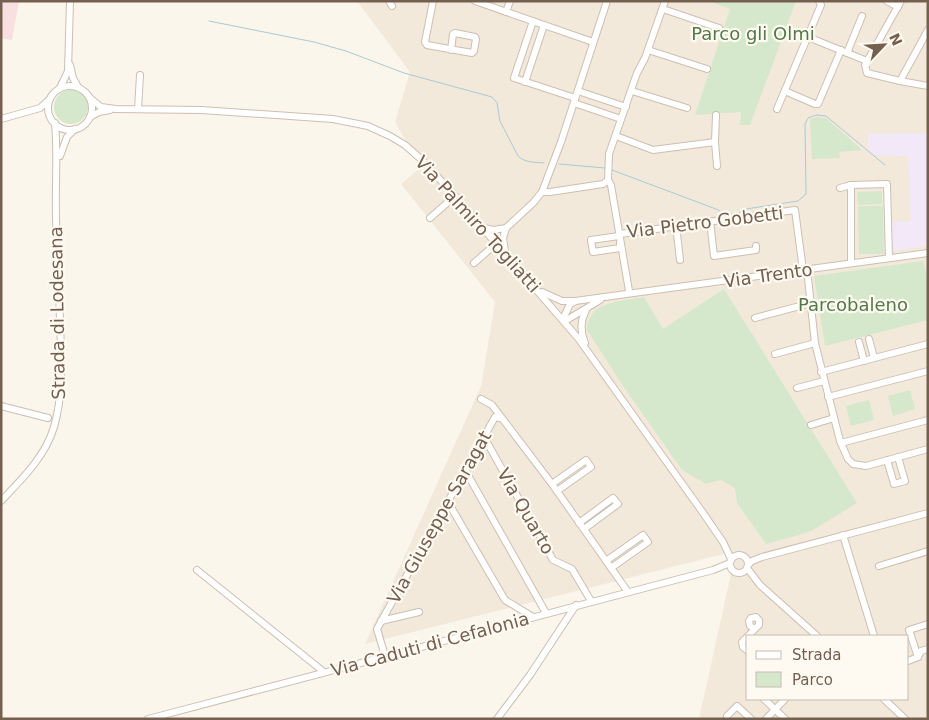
<svg xmlns="http://www.w3.org/2000/svg" width="929" height="720" viewBox="0 0 929 720" font-family="'DejaVu Sans',sans-serif">
<style>
.residential{fill:#f2e9db;fill-rule:evenodd}
.education{fill:#f3e8f8}
.medical{fill:#f8e0e1}
.green{fill:#d5e8cb}
.lines{fill:none;stroke-linecap:round;stroke-linejoin:round}
.stream{stroke:#a9cbd4;stroke-width:1}
.minor-casing{stroke:#cdbfb2;stroke-width:8}
.minor{stroke:#fff;stroke-width:6}
.labels{text-anchor:middle;dominant-baseline:central;stroke-width:4.5;stroke-linejoin:round;paint-order:stroke}
.park-label{font-size:18px;fill:#547949;stroke:#fefaf2}
.street-label{font-size:18px;fill:#756050;stroke:#fefaf2}
</style>
<rect width="100%" height="100%" fill="#fbf6ec"/>
<path class="residential" d="M357,1H928V719H699L736,551L365,644L481,386L495,302L401,184L421,167L395,122L410,72ZM748,636H908V699H748Z"/>
<path class="education" d="M928,133V246L890,251L889,222L911,221L908,156L874,155L868,150V134Z"/>
<path class="medical" d="M1,1H19L12,40L1,38Z"/>
<g class="green">
<path d="M715,1H796L750,125H740L741,112L695,115L730,9L714,3Z"/>
<circle cx="71" cy="107" r="17"/>
<path d="M816,117L826,118L862,150L839,152L840,158L812,159L810,119Z"/>
<path d="M882,191V204L858,205L857,192Z"/>
<path d="M858,206H883L884,254H859Z"/>
<path d="M923,261L928,281V320L825,346L814,276Z"/>
<path d="M724,289L857,503L813,530L799,535L766,544L737,503L735,488L721,480L706,484L682,470L623,386L587,330C588,300 621,302 644,297L663,329Z"/>
<path d="M910,390L915,409L893,416L888,396Z"/>
<path d="M869,400L874,420L851,426L846,406Z"/>
</g>
<g class="lines">
<g class="stream">
<path d="M209,21L314,42L346,51L404,73L492,97L497,103L500,121L518,156C525,163 535,162 544,163"/>
<path d="M559,164L605,168"/>
<path d="M612,170L716,209C726,215 736,216 746,209L798,201L806,194L805,124L808,118L816,115L826,116L885,165"/>
</g>
<g class="minor-casing">
<g id="minor">
<path d="M389,1L392,6"/>
<path d="M433,1L425,42L427,45L472,53L474,51L476,39L475,37L455,33L453,34L451,50"/>
<path d="M475,1L593,42"/>
<path d="M887,1L898,7"/>
<path d="M901,1L865,65L867,73L900,81L928,30"/>
<path d="M663,9L719,28"/>
<path d="M506,12L510,1"/>
<path d="M533,21L514,78L575,98"/>
<path d="M808,37L867,61"/>
<path d="M648,50L707,69"/>
<path d="M847,53L862,16"/>
<path d="M70,65L73,78L78,87"/>
<path d="M900,81L928,86"/>
<path d="M525,82L544,25"/>
<circle cx="70" cy="108" r="22"/>
<path d="M60,88L68,71L70,1"/>
<path d="M578,91L626,107"/>
<path d="M632,91L687,108"/>
<path d="M785,91L815,104H818L841,50"/>
<path d="M90,98L101,107L116,109L201,110L333,119L368,126L390,136L405,145L423,161L455,196L578,338L701,510L723,542L731,559"/>
<path d="M574,103L621,119"/>
<path d="M138,109L140,75"/>
<path d="M777,109L821,5L819,1"/>
<path d="M716,115L715,142L717,166"/>
<path d="M90,117L99,112L110,110"/>
<path d="M1,119L40,108L50,99"/>
<path d="M616,136L653,150L715,142"/>
<path d="M60,156L67,137L75,129"/>
<path d="M608,180L609,154L637,73L645,58L665,1"/>
<path d="M608,180L611,185L629,291"/>
<path d="M840,188L851,185"/>
<path d="M542,192H550L603,184L608,180"/>
<path d="M430,218L455,196"/>
<path d="M710,221L714,256L756,250V246"/>
<path d="M676,225L680,260"/>
<path d="M484,228L493,230L506,228L533,203L542,192L561,142L607,1"/>
<path d="M620,234L795,210L803,270"/>
<path d="M619,236L591,240L593,252L620,248V243"/>
<path d="M505,251L503,238L506,228"/>
<path d="M474,263L497,243"/>
<path d="M851,263V185L887,184L889,258"/>
<path d="M807,269L815,343L840,441L848,459L853,464L866,466L928,449"/>
<path d="M542,292L562,301H575L928,253"/>
<path d="M755,318L811,303"/>
<path d="M563,319L570,304L574,302"/>
<path d="M565,321L600,300"/>
<path d="M869,339L874,358"/>
<path d="M859,342L864,361"/>
<path d="M585,343C580,331 580,321 586,310"/>
<path d="M775,354L815,343"/>
<path d="M821,372L928,344"/>
<path d="M797,388L824,381"/>
<path d="M828,397L928,371"/>
<path d="M481,399L492,405L552,484L628,592"/>
<path d="M1,406L48,418"/>
<path d="M811,425L834,418"/>
<path d="M484,437L553,560L572,569L591,601"/>
<path d="M841,443L928,420"/>
<path d="M887,460L894,484L905,481L898,457"/>
<path d="M465,470L546,613"/>
<path d="M552,484L586,460L591,467L557,491"/>
<path d="M1,501C22,479 45,457 54,427C64,393 61,356 60,321C59,287 57,253 56,218C55,186 58,155 55,123"/>
<path d="M448,502L505,600L533,617"/>
<path d="M579,523L613,498L618,504L584,529"/>
<path d="M843,535L874,636"/>
<circle cx="739" cy="564" r="9"/>
<path d="M606,561L643,535L648,542L611,568"/>
<path d="M748,565L752,561L762,557L928,513"/>
<path d="M879,566L928,551"/>
<path d="M747,568L760,585L817,636"/>
<path d="M197,570L324,672"/>
<path d="M381,621L419,612"/>
<path d="M748,651L743,647L742,642L759,625V620L756,617L751,618L749,621L750,626L755,629"/>
<path d="M385,656L377,629L495,417L500,418"/>
<path d="M918,657L909,630L928,624"/>
<path d="M908,661L918,657L921,651L928,649"/>
<path d="M764,699L785,719"/>
<path d="M884,699L905,719"/>
<path d="M727,716L737,706L751,719"/>
<path d="M148,719L713,570L730,563"/>
<path d="M497,719L530,675L576,605"/>
<path d="M766,719L785,699"/>
</g>
</g>
<use href="#minor" class="minor"/>
</g>
<g class="labels">
<g class="park-label">
<text x="753" y="33">Parco gli Olmi</text>
<text x="853" y="304">Parcobaleno</text>
</g>
<g class="street-label">
<text transform="translate(705 222) rotate(-7)">Via Pietro Gobetti</text>
<text transform="translate(478 224) rotate(48)">Via Palmiro Togliatti</text>
<text transform="translate(768 275) rotate(-8)">Via Trento</text>
<text transform="translate(57 313) rotate(-91)">Strada di Lodesana</text>
<text transform="translate(526 511) rotate(60)">Via Quarto</text>
<text transform="translate(439 517) rotate(-61)">Via Giuseppe Saragat</text>
<text transform="translate(430 644) rotate(-15)">Via Caduti di Cefalonia</text>
</g>
</g>
<rect width="929" height="720" fill="none" stroke="#756050" stroke-width="5"/>
<rect x="746" y="635" width="162" height="65" fill="#fefaf2" stroke="#c7bcb1"/>
<rect x="756" y="651" width="25" height="8" fill="#ffffff" stroke="#c7bcb1"/>
<text x="792" y="660" font-size="15" fill="#756050">Strada</text>
<rect x="756" y="672" width="25" height="15" fill="#d5e8cb" stroke="#c7bcb1"/>
<text x="792" y="685" font-size="15" fill="#756050">Parco</text>
<g transform="translate(884 45) rotate(65)" stroke="#fefaf2" stroke-width="4" paint-order="stroke">
<path d="M0-4L9 19L0 12L-9 19Z" fill="#756050"/>
<text y="-8" font-size="14" font-weight="bold" text-anchor="middle" fill="#756050">N</text>
</g>
</svg>
